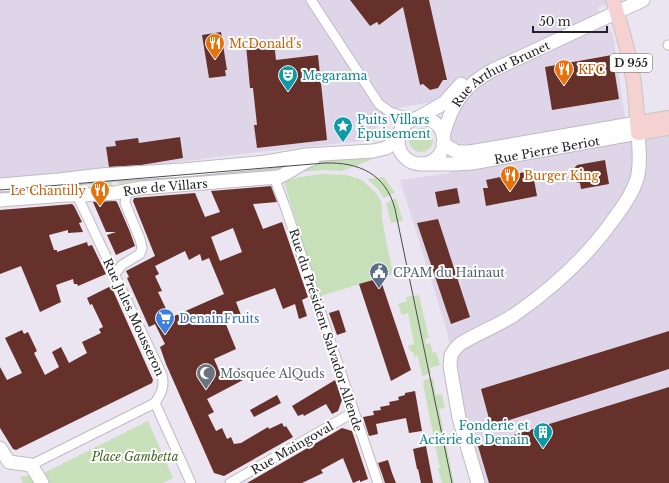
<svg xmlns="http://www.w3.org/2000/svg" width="669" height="483" viewBox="0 0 669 483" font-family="'Libre Baskerville',serif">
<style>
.built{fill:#ded6e8}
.green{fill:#c8e0ba}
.building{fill:#67312b;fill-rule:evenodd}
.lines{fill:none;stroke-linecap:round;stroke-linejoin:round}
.street-casing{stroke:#bfbac5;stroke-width:11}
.secondary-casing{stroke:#bfbac5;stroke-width:15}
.primary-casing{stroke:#c6c6c7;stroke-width:16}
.street{stroke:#fff;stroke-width:9}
.secondary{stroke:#fff;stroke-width:13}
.primary{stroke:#f5d2d1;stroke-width:14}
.tram{stroke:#4c4a4f;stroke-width:1}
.labels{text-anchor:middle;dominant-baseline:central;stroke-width:4;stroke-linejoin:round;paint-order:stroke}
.shield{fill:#fff;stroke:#666467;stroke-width:1}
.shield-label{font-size:11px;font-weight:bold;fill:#242226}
.food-label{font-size:12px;fill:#c56008;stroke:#fff;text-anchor:start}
.culture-label{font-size:12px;fill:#0d838f;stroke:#fff;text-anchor:start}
.street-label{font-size:12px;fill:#242226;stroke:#fff}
.service-label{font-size:12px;fill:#4e5e75;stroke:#fff;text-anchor:start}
.shop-label{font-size:12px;fill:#366cbe;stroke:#fff;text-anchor:start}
.worship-label{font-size:12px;fill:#5b616d;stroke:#fff;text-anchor:start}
.park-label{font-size:12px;font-style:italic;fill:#3e641d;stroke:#fff}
</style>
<rect width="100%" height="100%" fill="#eae5f1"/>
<path class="built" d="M0,0H615L597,8L613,34L624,111L631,137L669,134V483H480L470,444L447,331L400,180L450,173L451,135L444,112L438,101L398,108L378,125L370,140L234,155L109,171L0,181Z"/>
<g class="green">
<circle cx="421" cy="140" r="12"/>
<path d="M372,156L371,160L342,171L327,170L296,172L323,160Z"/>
<path d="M297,162L283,170L119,187L118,177Z"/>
<path d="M322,174L346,175L362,180L376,193L381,201L382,208V219L393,274L321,296L310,266L284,182L300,177Z"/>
<path d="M384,177L395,193L384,198L377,188L367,179Z"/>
<path d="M111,178L112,187L91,189L90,180Z"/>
<path d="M82,180L83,190L0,197V187Z"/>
<path d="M396,198L403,221L391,223L386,203Z"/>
<path d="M419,295L429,338L425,339L426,344L430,343L433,353L436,352L440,365L430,368L431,374L422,376L418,356L414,357L413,352H411L408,346L414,344L408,313L402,315L398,304L407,301L406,297Z"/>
<path d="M433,378L436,395L442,394L445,408L439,409L454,483H442L438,468H440L423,384L424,383L423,380Z"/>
<path d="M148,421L173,478L163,483H23L20,477L44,473Z"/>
</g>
<g class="building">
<path d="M350,0H429L447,80H443L438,88L430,90L423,84L420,85L403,7L379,25L377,22L370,26Z"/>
<path d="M221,32L227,70H225L226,76L209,78L202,35Z"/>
<path d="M274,42L276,60L318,55L327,140L257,148L254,125H257L253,88H250L246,45Z"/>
<path d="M612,55L619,99L552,110L545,67Z"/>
<path d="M180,137L183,158L141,165L109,167L106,147L116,146L115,141L138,138L139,143Z"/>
<path d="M605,160L609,184L581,189L580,183L576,182L574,179L573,170L577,165Z"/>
<path d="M525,172V175L533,174L537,196L486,206L483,188H488L486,180Z"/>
<path d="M271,186L277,202L253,204L263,229L282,222L308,297L302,300L307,316L299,319L295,304L283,309L275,288L236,302L241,315L225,322L236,349L214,359L222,377L239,368L245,379L207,399L214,412L208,415L216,431L222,428L227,439L231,437L234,444L241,443L268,427L269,429L282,423L284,427L286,426L293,437L224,476L214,473L166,364L160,347L165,344L155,324L149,327L127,278L129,277L126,271L155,256L133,201L134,198L195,193L205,217L220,212L211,191ZM233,228L242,252L220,261L211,237ZM185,251L189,260L200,254L202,261L209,258L224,294L172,317L170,312L168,313L158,292L162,291L155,276L159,274L155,266Z"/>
<path d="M457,188L460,203L438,207L435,192Z"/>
<path d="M115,201L117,202L130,232L135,246L116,255L107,235L116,232H106L93,202Z"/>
<path d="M72,204L74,206L82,222L79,223L83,232L68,233V230L49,235L54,250H57V252L87,242L88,246L92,245L106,274L78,286L77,284H74L73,279L56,285L61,302L40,312L21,266L0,274V210Z"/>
<path d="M438,219L470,317L451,324L417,223Z"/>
<path d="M380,278L411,370L391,381L359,284Z"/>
<path d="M111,286L153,380L152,383L16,450L13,449L0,428V367L7,380L22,373L5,338L22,330L24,334L28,332L37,351L34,353L45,375L59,367L52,352L61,347L69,363L87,353L82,342L101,333L99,329L103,327L92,304L90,305L87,298Z"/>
<path d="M339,310L346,332L337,335L329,313Z"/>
<path d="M669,331V369L491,426L481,389Z"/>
<path d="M335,380L342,400L338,411L332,414L326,404L304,416L303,414L298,416L292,406Z"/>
<path d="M669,387V483H489L478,446Z"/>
<path d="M415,391L422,431L409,433L406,418L376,424L378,434L369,436L363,417L374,415L373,411L381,410L380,407L390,405L389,402L399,400L398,397L405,395V393Z"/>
<path d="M277,395L281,403L254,417L250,410Z"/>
<path d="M342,428L352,431L368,479L360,482V480L353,483L343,458L321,470L323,473L302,483H247Z"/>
<path d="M426,446L433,483H421L418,469H417L413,449Z"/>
<path d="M388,460L392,473L396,483H385L382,474L378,463Z"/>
</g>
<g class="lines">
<g class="street-casing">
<g id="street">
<path d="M311,0L379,104L390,112L413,119"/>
<path d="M668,45H669"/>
<path d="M274,177L286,209L378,483"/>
<path d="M77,195L162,375C165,386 161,394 155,403L191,483"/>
<path d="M114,275L122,265L140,254L142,248L140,239L125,203L127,191"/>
<path d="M31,465L155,403"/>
<path d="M230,483L354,412"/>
</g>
</g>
<g class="secondary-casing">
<g id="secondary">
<path d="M418,118L444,103L461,84"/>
<circle cx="421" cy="141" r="23"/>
<path id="s1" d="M443,136C451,105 464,85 493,70L643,0"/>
<path d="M443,144L457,152H470L637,123"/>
<path id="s2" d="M423,164H455L472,163L638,133C639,148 641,164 637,179C633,192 625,204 616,216C589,255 553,288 514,315C497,326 478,333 460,344L455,349L451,355L450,366L459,418L478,483"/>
<path d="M0,185L59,180L101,175L183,170L266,162L306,155L373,151L386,148L398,140"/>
<path id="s3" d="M0,200L66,195H83L115,193L141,188L278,177C291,173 300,162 313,159"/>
<path d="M0,448L9,462L31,465L42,483"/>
</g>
</g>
<g class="primary-casing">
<g id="primary">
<path d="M613,0C621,26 629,51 633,78C636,96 637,115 638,133L669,128"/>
<path d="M637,123L669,118"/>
</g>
</g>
<use href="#street" class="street"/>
<use href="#secondary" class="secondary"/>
<use href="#primary" class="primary"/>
<path class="tram" d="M0,190L325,163C359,162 386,174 395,209L452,483"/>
</g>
<defs>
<g id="restaurant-pin" transform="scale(1)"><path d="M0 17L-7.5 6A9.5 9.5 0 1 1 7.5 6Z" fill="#e8710a" stroke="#fff"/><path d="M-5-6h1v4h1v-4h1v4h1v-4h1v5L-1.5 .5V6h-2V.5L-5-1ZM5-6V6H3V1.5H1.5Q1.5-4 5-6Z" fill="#fff"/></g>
<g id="theatre-pin" transform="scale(1)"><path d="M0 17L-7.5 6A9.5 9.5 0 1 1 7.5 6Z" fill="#0f9aa8" stroke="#fff"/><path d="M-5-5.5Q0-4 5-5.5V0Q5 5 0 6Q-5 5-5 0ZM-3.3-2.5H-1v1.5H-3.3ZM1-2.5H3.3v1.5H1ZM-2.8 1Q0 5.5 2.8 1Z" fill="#fff"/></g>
<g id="sight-pin" transform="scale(1)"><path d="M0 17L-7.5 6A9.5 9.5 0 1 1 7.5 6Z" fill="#0f9aa8" stroke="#fff"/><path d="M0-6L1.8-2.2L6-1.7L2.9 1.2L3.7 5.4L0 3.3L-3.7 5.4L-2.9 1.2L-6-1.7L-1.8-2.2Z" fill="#fff"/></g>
<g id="civic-pin" transform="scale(1)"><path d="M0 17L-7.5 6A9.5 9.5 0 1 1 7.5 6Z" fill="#5c6f8a" stroke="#fff"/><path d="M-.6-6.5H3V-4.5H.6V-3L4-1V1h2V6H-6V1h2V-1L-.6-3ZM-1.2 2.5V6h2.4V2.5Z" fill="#fff"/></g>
<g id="supermarket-pin" transform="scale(1)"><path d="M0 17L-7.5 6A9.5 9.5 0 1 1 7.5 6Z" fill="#3f7fe0" stroke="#fff"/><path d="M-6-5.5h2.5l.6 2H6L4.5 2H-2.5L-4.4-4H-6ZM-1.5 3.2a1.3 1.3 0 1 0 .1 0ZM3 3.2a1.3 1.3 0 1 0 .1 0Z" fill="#fff"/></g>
<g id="mosque-pin" transform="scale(1)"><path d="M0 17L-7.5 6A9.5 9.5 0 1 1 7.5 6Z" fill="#6b7280" stroke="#fff"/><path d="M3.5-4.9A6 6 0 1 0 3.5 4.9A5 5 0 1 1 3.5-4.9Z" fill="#fff"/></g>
<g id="building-pin" transform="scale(1)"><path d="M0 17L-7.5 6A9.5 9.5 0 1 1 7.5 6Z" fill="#0f9aa8" stroke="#fff"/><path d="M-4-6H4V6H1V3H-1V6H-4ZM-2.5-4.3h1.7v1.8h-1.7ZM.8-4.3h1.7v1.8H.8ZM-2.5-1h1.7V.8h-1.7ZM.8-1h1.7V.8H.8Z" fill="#fff"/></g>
</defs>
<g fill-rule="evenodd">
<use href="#restaurant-pin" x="215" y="43"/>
<use href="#restaurant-pin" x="564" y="69"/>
<use href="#theatre-pin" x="288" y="75"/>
<use href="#sight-pin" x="343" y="126"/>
<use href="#restaurant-pin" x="510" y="175"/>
<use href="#restaurant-pin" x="100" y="190"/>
<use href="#civic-pin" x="379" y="272"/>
<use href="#supermarket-pin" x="165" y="318"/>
<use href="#mosque-pin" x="206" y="373"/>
<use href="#building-pin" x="543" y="432"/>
</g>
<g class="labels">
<rect class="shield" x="610" y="54" width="42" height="18" rx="3"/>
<g class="shield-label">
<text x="631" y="63">D 955</text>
</g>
<g class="food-label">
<text x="229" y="43">McDonald's</text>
<text x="578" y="69">KFC</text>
<text x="524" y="175">Burger King</text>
<text x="86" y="190" text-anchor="end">Le Chantilly</text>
</g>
<g class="culture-label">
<text x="302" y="75">Megarama</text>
<text x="357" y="119">Puits Villars<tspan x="357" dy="14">Épuisement</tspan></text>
<text x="529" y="425" text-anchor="end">Fonderie et<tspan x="529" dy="14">Aciérie de Denain</tspan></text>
</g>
<g class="street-label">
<text stroke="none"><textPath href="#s1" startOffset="90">Rue Arthur Brunet</textPath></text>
<text stroke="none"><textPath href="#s2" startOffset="125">Rue Pierre Beriot</textPath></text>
<text stroke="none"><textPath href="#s3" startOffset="166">Rue de Villars</textPath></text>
<text transform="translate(134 317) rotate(65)">Rue Jules Mousseron</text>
<text transform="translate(326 330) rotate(72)">Rue du Président Salvador Allende</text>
<text transform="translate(292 448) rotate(-30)">Rue Maingoval</text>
</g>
<g class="service-label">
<text x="393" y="272">CPAM du Hainaut</text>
</g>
<g class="shop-label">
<text x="179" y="318">DenainFruits</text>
</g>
<g class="worship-label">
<text x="220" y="373">Mosquée AlQuds</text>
</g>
<g class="park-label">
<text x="135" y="456">Place Gambetta</text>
</g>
</g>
<path d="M533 26v6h74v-6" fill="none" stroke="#242226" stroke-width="2"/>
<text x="539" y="26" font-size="12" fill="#242226" stroke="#ffffff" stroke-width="3" paint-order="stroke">50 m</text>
</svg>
